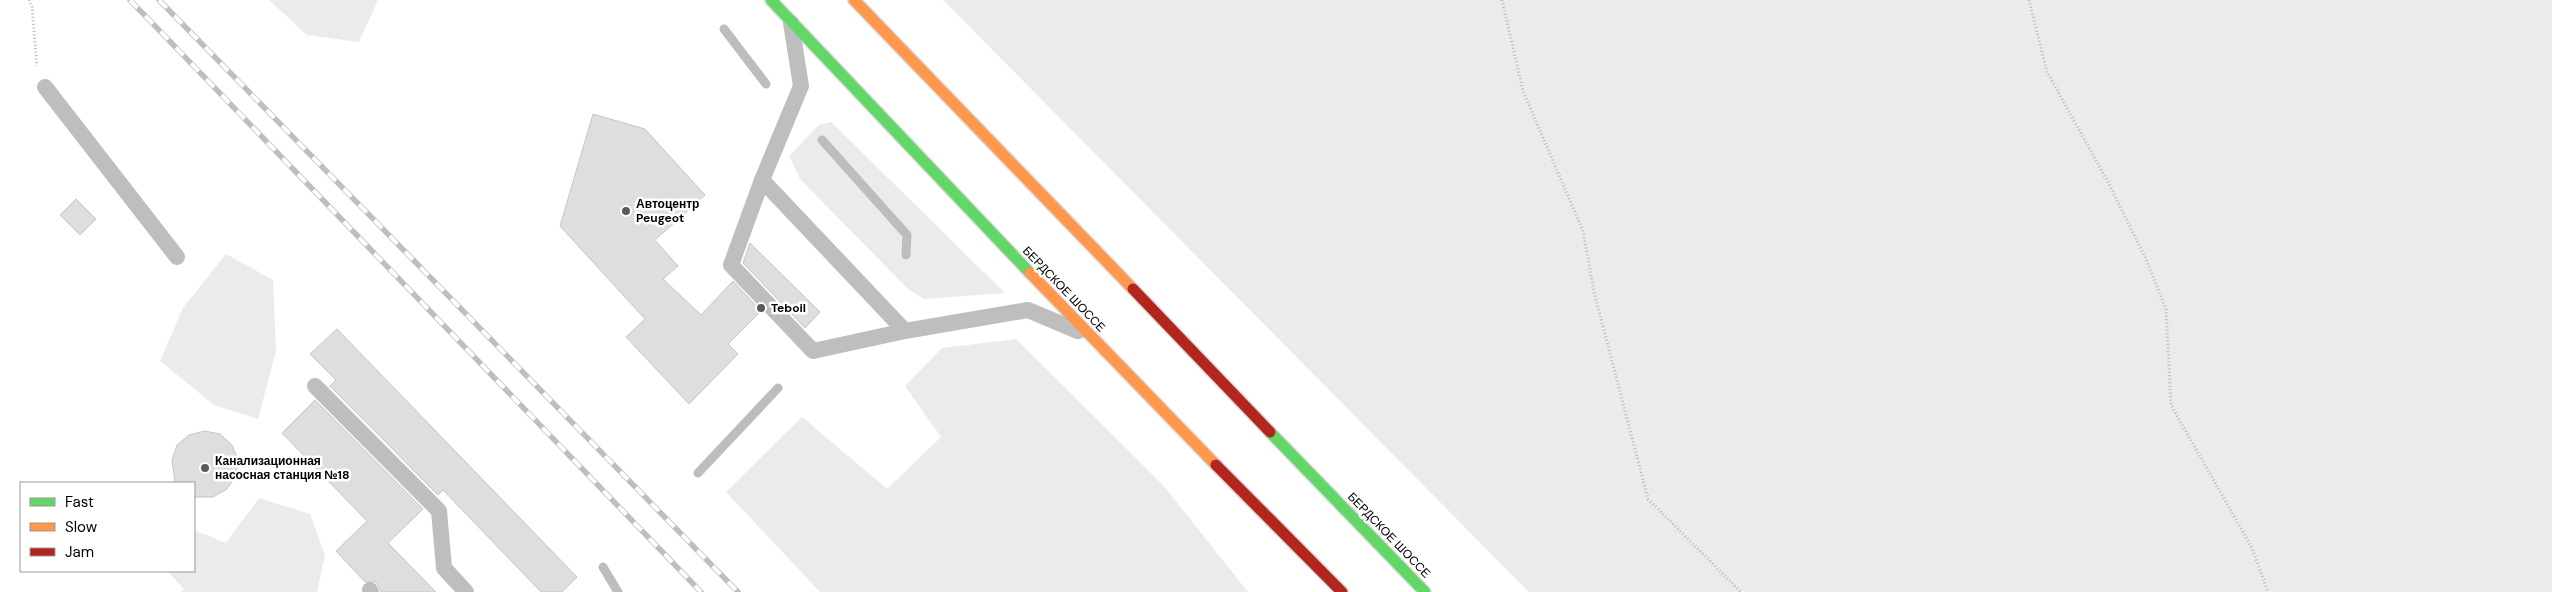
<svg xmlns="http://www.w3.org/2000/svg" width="2552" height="592" viewBox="0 0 2552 592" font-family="'DM Sans',sans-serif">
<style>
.green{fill:#ebebeb}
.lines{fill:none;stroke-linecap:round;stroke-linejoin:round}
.stream{stroke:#bdbdbd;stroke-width:9}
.building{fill:#dedede;stroke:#c6c6c6}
.fast-casing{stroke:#dbdbdb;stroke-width:14}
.slow-casing{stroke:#dbdbdb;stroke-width:14}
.jam-casing{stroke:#dbdbdb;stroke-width:14}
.path{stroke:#b9b9b9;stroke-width:3;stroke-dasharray:1 2.5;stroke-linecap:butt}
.lane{stroke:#bebebe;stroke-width:16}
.fast{stroke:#63d668;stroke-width:11}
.slow{stroke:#ff974d;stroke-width:11}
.jam{stroke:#b3261e;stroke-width:11}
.rail-casing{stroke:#bebebe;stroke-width:5.5}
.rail{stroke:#fff;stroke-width:4;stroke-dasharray:11;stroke-linecap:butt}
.poi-dot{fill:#595959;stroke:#fff;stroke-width:2}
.labels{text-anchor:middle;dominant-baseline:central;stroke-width:5;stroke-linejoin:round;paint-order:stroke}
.poi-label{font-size:12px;font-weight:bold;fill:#000;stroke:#fff;text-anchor:start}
.street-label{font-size:12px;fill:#000;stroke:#fff}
</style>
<rect width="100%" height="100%" fill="#fff"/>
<g class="green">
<path d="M269,0H378L359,42L307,35Z"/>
<path d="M943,0H2552V592H1529Z"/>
<path d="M831,122L1005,293L924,299L909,290L800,179L789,156L819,125Z"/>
<path d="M226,254L273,280L276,351L258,419L214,405L160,361L183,308Z"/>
<path d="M1016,339L1163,485L1248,592H820L726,492L802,417L887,489L941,437L905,386L942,348Z"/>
<path d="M259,498L310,514L325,555L317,592H180L184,589L167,571H194V530L226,543Z"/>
</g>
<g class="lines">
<g class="stream">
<path d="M724,29L766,84"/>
<path d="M822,140L907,235L906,255"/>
<path d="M698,473L778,388"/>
<path d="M603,567L618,592"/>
</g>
</g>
<g class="building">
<path d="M593,114L645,129L705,195L655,240L678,266L663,279L701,315L733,281L761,311L728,344L738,354L689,404L626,337L645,319L560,226Z"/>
<path d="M76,199L96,219L80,235L60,215Z"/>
<path d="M750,243L820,312L805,328L743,263Z"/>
<path d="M337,329L577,577L562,592H541L443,490L438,495L330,386L336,380L310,354Z"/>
<path d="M315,400L423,509L388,543L436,592H381L376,582H365L336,551L367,521L282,433Z"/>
<path d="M205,431L220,434L232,445L238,460L236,476L227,489L213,497H194V483H175L172,460L177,445L189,435Z"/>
</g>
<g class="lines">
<g class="fast-casing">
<g id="fast">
<path d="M771,0L1030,273"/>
<path d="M1270,432L1425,592"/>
</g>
</g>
<g class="slow-casing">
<g id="slow">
<path d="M854,0L1133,289"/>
<path d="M1030,273L1216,465"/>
</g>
</g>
<g class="jam-casing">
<g id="jam">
<path d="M1133,289L1270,432"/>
<path d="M1216,465L1342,592"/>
</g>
</g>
<g class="path">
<path d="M29,0L32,7L37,66"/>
<path d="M1502,0L1523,91L1583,231L1594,292L1648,499L1741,592"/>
<path d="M2029,0L2047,72L2108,182L2145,257L2166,309L2171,405L2252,548L2268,592"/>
</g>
<g class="lane">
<path d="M791,23L801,86L762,180L731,265L813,351L905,331L1028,310L1078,331"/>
<path d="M45,87L177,257"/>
<path d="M762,180L905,331"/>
<path d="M315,386L439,511L444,568L466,592"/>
<path d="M370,590L371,592"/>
</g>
<use href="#fast" class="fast"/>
<use href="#slow" class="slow"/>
<use href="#jam" class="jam"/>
<g class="rail-casing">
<g id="rail">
<path d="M130,0L701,592"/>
<path d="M159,0L738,592"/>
</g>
</g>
<use href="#rail" class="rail"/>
</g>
<g class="poi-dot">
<circle cx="626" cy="211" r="5"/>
<circle cx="761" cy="308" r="5"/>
<circle cx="205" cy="468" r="5"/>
</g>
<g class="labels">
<g class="poi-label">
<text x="636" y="204">Автоцентр<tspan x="636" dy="14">Peugeot</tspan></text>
<text x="771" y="308">Teboil</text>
<text x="215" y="461">Канализационная<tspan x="215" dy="14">насосная станция №18</tspan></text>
</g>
<g class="street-label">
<text transform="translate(1064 289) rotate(46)">БЕРДСКОЕ ШОССЕ</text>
<text transform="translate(1389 535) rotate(46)">БЕРДСКОЕ ШОССЕ</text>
</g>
</g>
<rect x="20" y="482" width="175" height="90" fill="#ffffff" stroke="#999999"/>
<rect x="30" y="498" width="25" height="8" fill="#63d668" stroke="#999999"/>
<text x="65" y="507" font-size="15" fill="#000000">Fast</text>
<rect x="30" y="523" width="25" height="8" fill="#ff974d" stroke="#999999"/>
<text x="65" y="532" font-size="15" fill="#000000">Slow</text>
<rect x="30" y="548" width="25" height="8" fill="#b3261e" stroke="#999999"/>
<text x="65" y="557" font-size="15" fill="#000000">Jam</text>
</svg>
